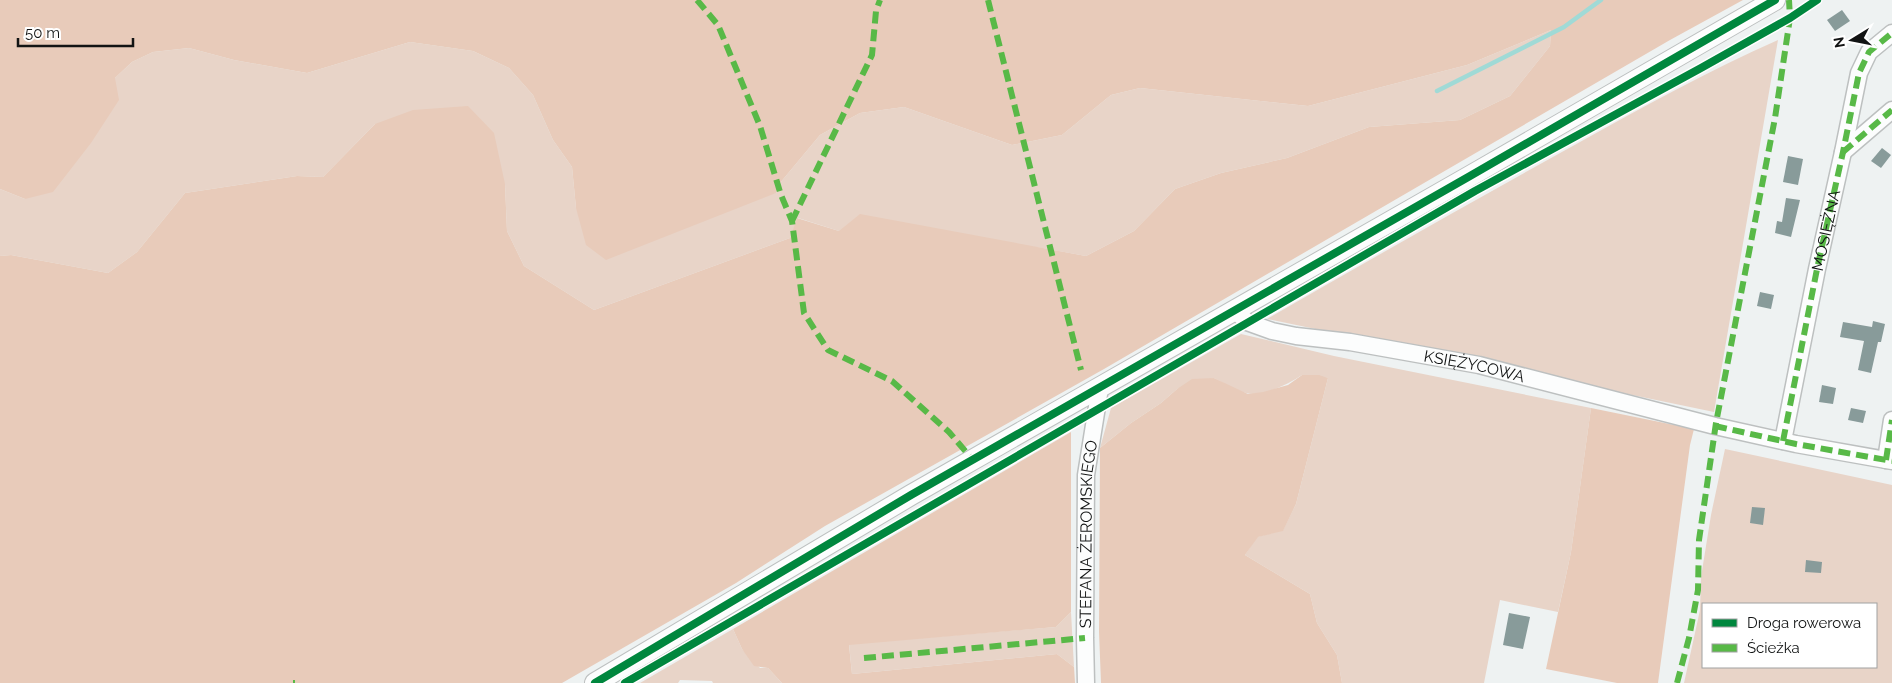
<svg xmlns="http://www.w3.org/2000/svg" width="1892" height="683" viewBox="0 0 1892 683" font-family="Raleway,sans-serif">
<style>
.green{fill:#e8d4c8;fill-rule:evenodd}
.forest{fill:#e8cbba}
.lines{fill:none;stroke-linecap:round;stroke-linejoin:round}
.stream{stroke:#a0dad6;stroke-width:4.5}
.building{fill:#889b9a}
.minor-casing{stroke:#bdc0c0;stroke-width:19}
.tertiary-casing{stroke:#bdc0c0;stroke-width:22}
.minor{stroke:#fcfdfd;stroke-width:16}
.tertiary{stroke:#fcfdfd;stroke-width:20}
.quiet{stroke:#58b947;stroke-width:6;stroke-dasharray:12 6;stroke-linecap:butt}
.cycleway-casing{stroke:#fff;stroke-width:11}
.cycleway{stroke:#00873e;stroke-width:8}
.labels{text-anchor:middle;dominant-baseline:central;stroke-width:4.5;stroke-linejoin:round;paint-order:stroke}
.street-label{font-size:16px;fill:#121414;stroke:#fff}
</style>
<rect width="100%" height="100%" fill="#eef2f2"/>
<g class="green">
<path d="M1551,30L1550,46L1510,96L1460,120L1369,127L1287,158L1221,173L1175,189L1134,231L1086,256L1042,248L839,231L798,218L790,238L594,310L524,266L507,231L505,184L375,124L323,177L297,176L185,193L137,252L108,273L11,255L0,256V189L25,199L115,78L132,62L153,52L189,48L234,60L307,73L410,42L473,51L509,68L533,95L553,140L572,167L576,208L776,193L780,183L820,135L860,113L904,107L1012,145L1062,135L1111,95L1140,88L1308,106L1467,65Z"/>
<path d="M1778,40L1714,412L1267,319C1371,259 1475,200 1580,142C1645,106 1710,70 1778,40Z"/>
<path d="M1241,334L1334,356L1591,408L1571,552L1558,612L1500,600L1484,683H1342L1337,655L1317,623L1310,594L1245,555L1257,537L1283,530L1296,504L1328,378L1302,375C1290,383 1262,398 1246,393C1235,390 1224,383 1214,378L1177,389L1161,403L1131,423L1100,448L1111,408Z"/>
<path d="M1725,449L1892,485V683H1684L1700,610L1701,577L1711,515ZM1703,604H1876V667H1703Z"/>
<path d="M1071,612L1074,667L1057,654L852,674L849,644L1056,627Z"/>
<path d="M733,629L742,649L760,668H768L782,683H713L712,681L680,680L678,683H640Z"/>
</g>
<g class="forest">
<path d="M0,0H1743L1670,40L1104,369L825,526L736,583L562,683H0V256L11,255L108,273L137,252L185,193L297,176L323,177L375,124L413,110L468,106L494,133L505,184L507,231L524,266L594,310L790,238L797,218L839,231L860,214L1086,256L1134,231L1175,189L1221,173L1287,158L1369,127L1460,120L1510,96L1550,46L1551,30L1467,65L1308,106L1140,88L1111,95L1062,135L1012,145L904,107L860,113L820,135L780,183L776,193L606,260L586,245L576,208L572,167L553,140L533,95L509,68L473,51L410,42L307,73L234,60L189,48L153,52L132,62L115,78L119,100L91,143L53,192L25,199L0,189Z"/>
<path d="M1302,375H1319L1328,378L1296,504L1283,531L1258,537L1245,555L1310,594L1317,623L1337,655L1342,683H1101L1099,632L1100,448L1131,423L1161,403L1177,389L1192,379L1214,378L1248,394L1263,392L1288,385Z"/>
<path d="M1591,408L1694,429L1690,445L1658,683H1617L1546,669L1571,552Z"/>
<path d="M1071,432V612L1056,627L849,645L852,674L1057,654L1074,667L1075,683H782L768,668L754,666L742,649L733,629Z"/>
</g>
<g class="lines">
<path class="stream" d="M1437,91L1564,27L1601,0"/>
</g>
<g class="building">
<path d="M1842,10L1850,21L1835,31L1827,20Z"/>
<path d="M1882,148L1891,155L1881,168L1871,161Z"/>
<path d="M1788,156L1803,159L1798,185L1783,182Z"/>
<path d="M1786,198L1800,200L1791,237L1775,233L1777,221L1782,222Z"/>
<path d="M1760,292L1774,295L1771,309L1757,306Z"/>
<path d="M1873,321L1885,324L1881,342H1878L1871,373L1858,370L1864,341L1840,337L1843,322L1872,327Z"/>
<path d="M1822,385L1836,388L1833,404L1819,402Z"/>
<path d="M1851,408L1866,411L1863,423L1848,420Z"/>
<path d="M1752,507L1765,508L1763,525L1750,523Z"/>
<path d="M1806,560L1822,562L1821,573L1805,572Z"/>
<path d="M1509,613L1530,617L1523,649L1503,645Z"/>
</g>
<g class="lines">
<g class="minor-casing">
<g id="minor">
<path d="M1843,152L1892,110"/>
<path id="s1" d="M1235,310L1247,322L1272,331L1296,336L1350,342L1479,365L1715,426L1796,444L1892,461"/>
<path id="s2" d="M1783,441L1817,269L1843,152L1859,73L1869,52L1892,33"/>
<path d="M1886,460L1892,420"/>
<path id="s3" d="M1086,683L1085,638L1086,475L1100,388"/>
</g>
</g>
<g class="tertiary-casing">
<path id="tertiary" d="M595,683L911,495L1470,176L1775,0"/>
</g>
<use href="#minor" class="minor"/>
<use href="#tertiary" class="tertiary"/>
<g class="quiet">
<path d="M697,0L718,25L760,126L781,195L792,221L804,313L828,350L892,381L949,432L973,460"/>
<path d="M988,0L1081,370"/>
<path d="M1843,152L1892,110"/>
<path d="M792,221L872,55L876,11L880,0"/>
<path d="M1715,426L1796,444L1892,461"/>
<path d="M1783,441L1817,269L1843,152L1859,73L1869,52L1892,33"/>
<path d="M1886,460L1892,420"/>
<path d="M864,658L1085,638"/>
<path d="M293,683H295"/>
<path d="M1677,683L1689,638L1698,590L1699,540L1716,423L1775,118L1790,18L1789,0"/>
</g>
<g class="cycleway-casing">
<g id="cycleway">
<path d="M595,683L911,495L1470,176L1775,0"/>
<path d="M625,683L1475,191L1701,68L1790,18L1817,0"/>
</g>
</g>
<use href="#cycleway" class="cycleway"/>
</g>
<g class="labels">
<g class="street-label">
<text stroke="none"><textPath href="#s2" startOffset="215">MOSIĘŻNA</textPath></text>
<text stroke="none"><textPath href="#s1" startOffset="249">KSIĘŻYCOWA</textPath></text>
<text stroke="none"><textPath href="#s3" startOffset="149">STEFANA ŻEROMSKIEGO</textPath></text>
</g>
</g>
<rect x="1702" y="603" width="175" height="65" fill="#ffffff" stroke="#a0a1a1"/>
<rect x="1712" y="619" width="25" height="8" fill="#00873e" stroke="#a0a1a1"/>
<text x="1747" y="628" font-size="15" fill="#121414">Droga rowerowa</text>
<rect x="1712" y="644" width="25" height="8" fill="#58b947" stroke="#a0a1a1"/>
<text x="1747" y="653" font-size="15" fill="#121414">Ścieżka</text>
<g transform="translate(1852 40) rotate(260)" stroke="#ffffff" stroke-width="4" paint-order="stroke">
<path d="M0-4L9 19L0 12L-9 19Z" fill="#121414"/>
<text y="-8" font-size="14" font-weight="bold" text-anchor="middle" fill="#121414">N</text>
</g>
<path d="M18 38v8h115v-8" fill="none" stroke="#121414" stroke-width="2.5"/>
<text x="25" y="38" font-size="15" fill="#121414" stroke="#ffffff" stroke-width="4" paint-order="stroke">50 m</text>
</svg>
